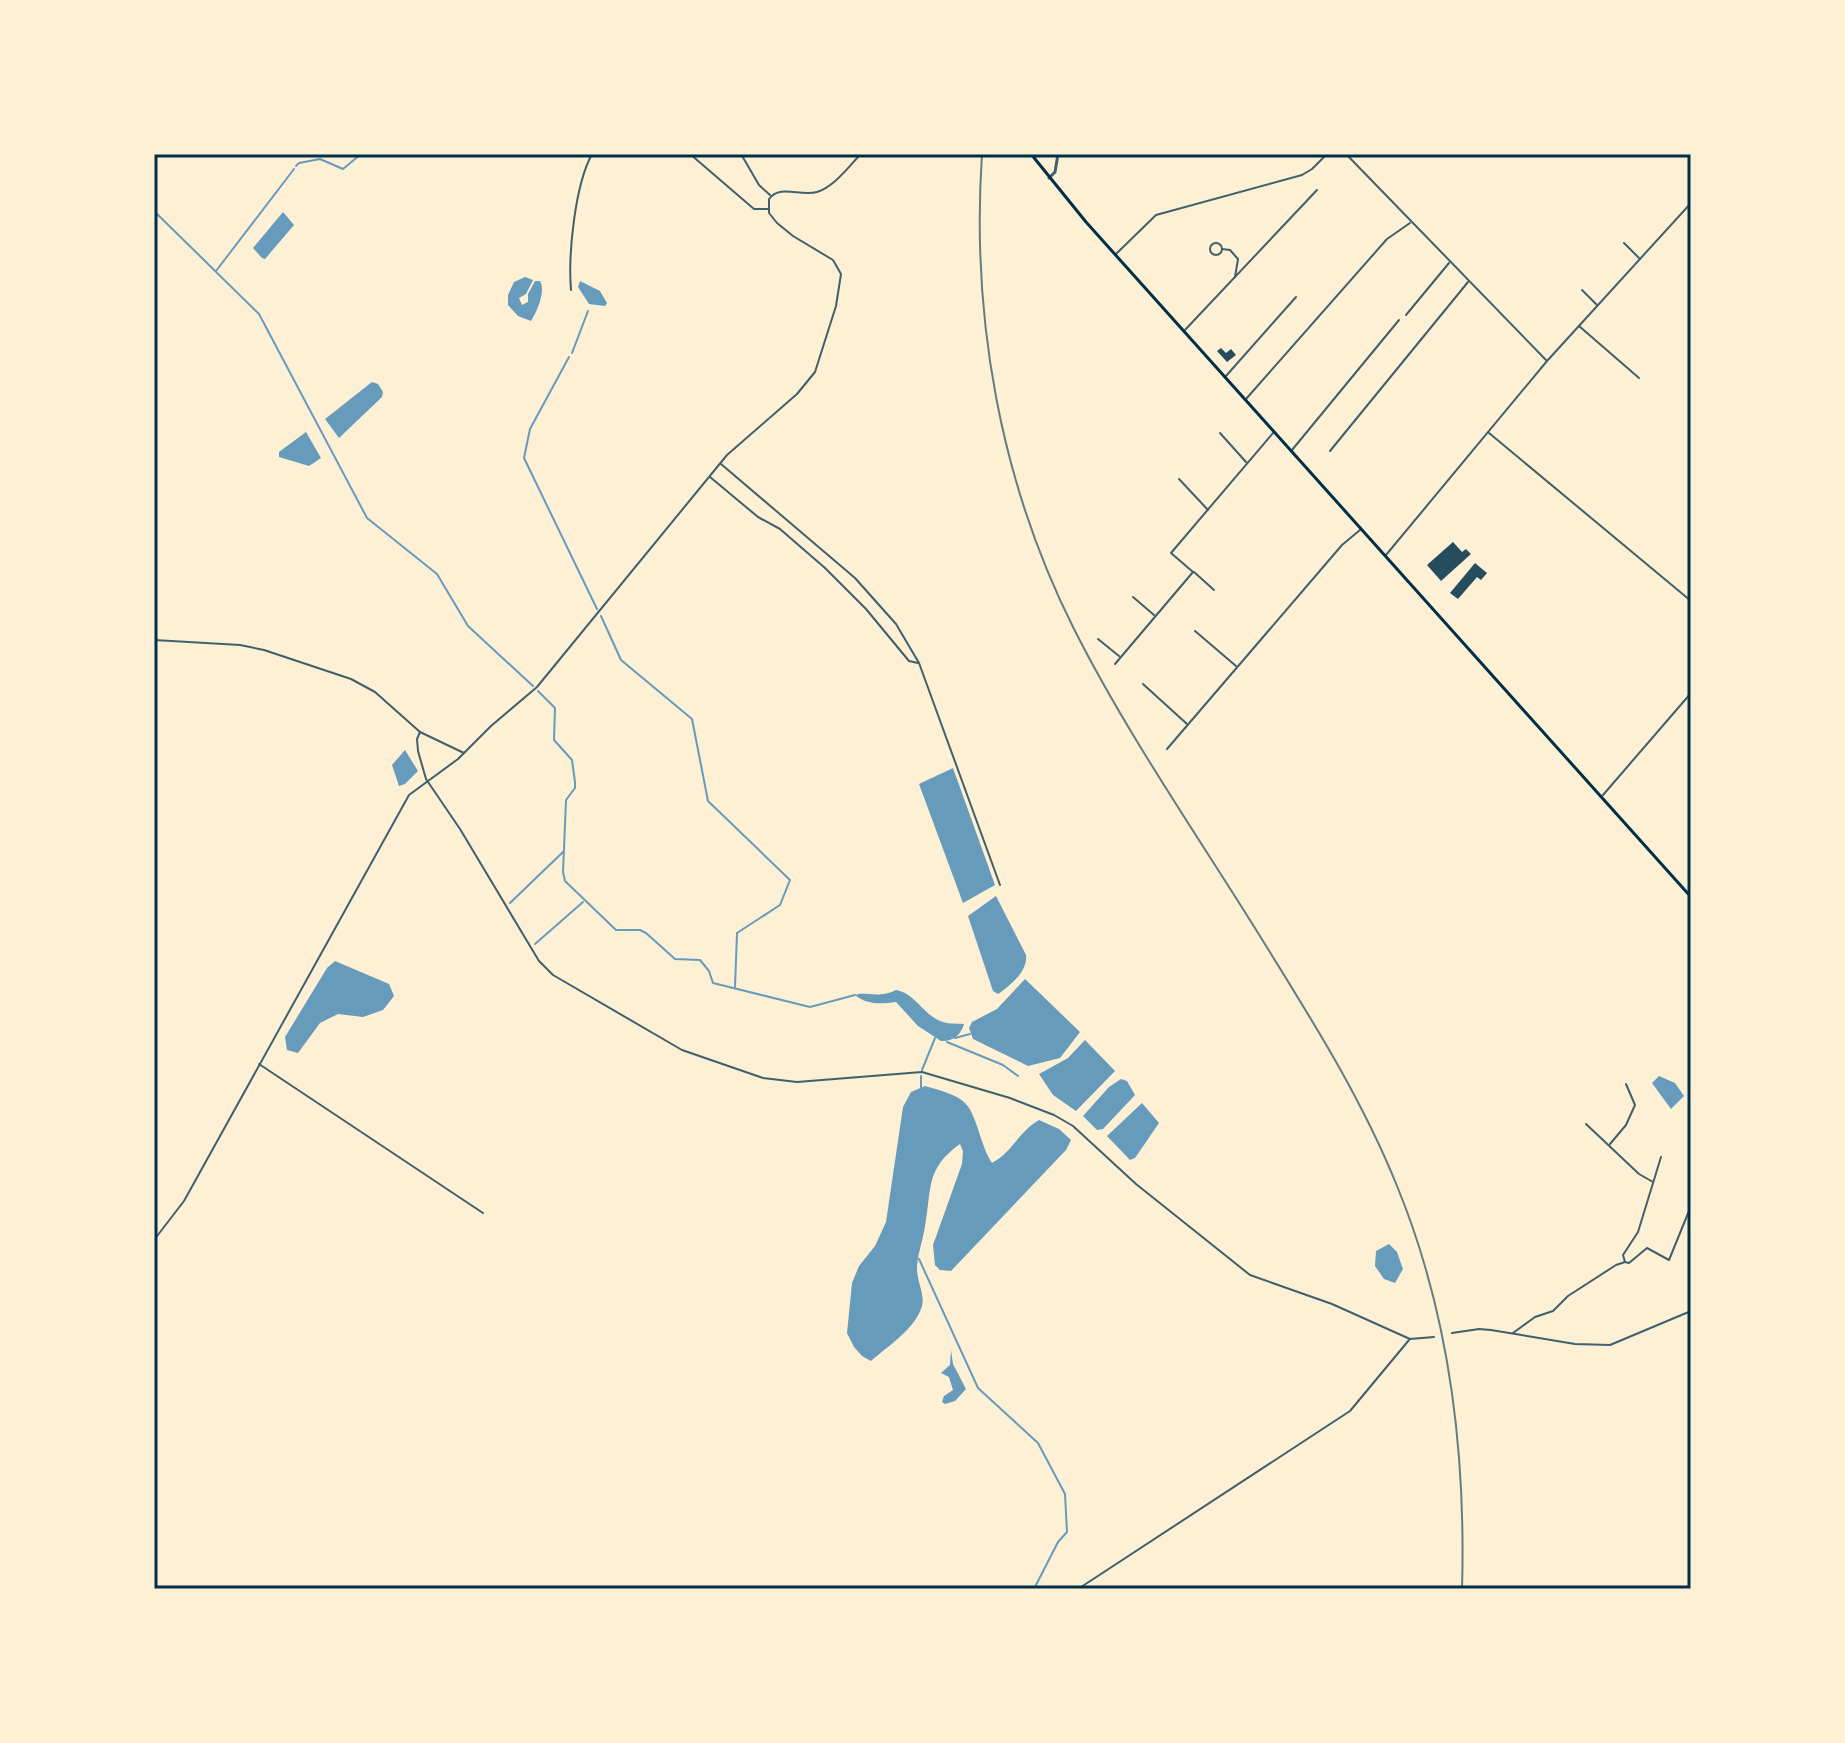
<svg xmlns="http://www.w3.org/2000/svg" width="1845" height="1743" viewBox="0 0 1845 1743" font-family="'Alegreya Sans',sans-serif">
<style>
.water{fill:#669bbc}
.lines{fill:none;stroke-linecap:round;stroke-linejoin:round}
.stream{stroke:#669bbc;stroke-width:2}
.building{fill:#264d5e}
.minor{stroke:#3f606c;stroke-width:2}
.tertiary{stroke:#3f606c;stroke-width:3}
.secondary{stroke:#003049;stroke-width:3}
.rail{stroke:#657d81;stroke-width:2}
.neatline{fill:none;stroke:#003049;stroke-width:3}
</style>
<rect width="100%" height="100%" fill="#fdf0d5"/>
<g class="water">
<path d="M283,212L294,225L265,259L262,258L253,248Z"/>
<path d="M525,277L533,280L526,294L519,298L522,305L528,302V294L535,281H540C546,291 537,312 531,321L518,316L508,305V295L514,282Z"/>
<path d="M580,281L600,291L607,303L605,306L589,304L578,287Z"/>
<path d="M372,382L378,384L383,392L382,397L339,438L325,419Z"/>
<path d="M306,432L321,458L309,466L279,457V452Z"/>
<path d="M405,750L418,771L405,784L399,786L392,765Z"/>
<path d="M953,768L995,885L963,903L919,784Z"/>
<path d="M996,896L1026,955C1028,971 1010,986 998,994L993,991L968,916Z"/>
<path d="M335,961L389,984L394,996L383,1010L363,1017L338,1014L320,1023L298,1053L287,1050L285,1037L327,968Z"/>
<path d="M1025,979L1080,1032L1060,1058L1028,1066L973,1039L969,1028L972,1022L997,1009Z"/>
<path d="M896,990C914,993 922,1012 938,1020C947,1025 955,1023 964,1024C961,1035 952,1042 941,1041L918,1026L896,1002C881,1004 867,1005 855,995C865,991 879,999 896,990Z"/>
<path d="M1085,1040L1115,1071L1076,1111L1053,1095L1039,1074L1068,1058Z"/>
<path d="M1659,1076L1675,1083L1684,1096L1671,1109L1652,1083Z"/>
<path d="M1121,1079L1127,1081L1135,1095L1103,1129L1097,1130L1083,1116L1109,1087Z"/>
<path d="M925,1086C938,1090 957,1094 966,1104C977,1116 981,1147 992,1163C1012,1153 1019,1131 1039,1120L1059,1129L1071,1140L1066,1150L951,1271L940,1270L935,1265L933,1245L962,1164L963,1151L960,1144C925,1169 932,1188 925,1226C923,1240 917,1256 917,1269C917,1281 925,1295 922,1306C916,1328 887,1347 871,1361L862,1356L854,1347L847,1333L852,1283L859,1266L875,1246L886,1222L903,1107L911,1092Z"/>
<path d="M1142,1103L1159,1123L1135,1158L1130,1160L1107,1136Z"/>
<path d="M1389,1244L1397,1252L1403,1269L1395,1283L1384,1279L1375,1266L1376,1251Z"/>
<path d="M951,1350L953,1364L966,1389L955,1401L945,1404L942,1402L944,1396L953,1390L949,1377L941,1373L950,1365Z"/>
</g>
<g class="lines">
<g class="stream">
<path d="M296,166L299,163L320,159L343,169L361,154"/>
<path d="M154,211L259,314L367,518L437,574L468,626L533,686"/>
<path d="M216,271L294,169"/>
<path d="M572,353L588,311"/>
<path d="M569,357L530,429L524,458L597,609"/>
<path d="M601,616L621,660L692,719L708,801L790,880L780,905L737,933L735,987"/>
<path d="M538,691L555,708L554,740L572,760L575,782V788L566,800L563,872L565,881L616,930H640L646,933L675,959L700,960L709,971L713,983L810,1007L855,995"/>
<path d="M510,903L563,852"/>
<path d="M535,944L583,902"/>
<path d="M955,1038L970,1034"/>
<path d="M947,1042L1003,1065L1018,1076"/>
<path d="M922,1070L935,1038"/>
<path d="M921,1088V1076"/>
<path d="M919,1259L978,1388L1038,1443L1065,1494L1067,1532L1058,1542L1034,1589"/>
</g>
</g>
<g class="building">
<path d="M1221,348L1226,353L1231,349L1236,355L1227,362L1217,351Z"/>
<path d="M1453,542L1462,552L1466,549L1471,554L1441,581L1427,565Z"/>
<path d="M1475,563L1487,573L1481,580L1477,577L1458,599L1450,593Z"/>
</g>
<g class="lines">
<g class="minor">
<path d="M690,154L754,209H768"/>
<path d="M741,154L759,185L770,195"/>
<path d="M1346,154L1546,360"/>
<circle cx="1216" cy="249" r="6"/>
<path d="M1624,243L1640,259"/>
<path d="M1222,249L1230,250L1238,259L1235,277"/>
<path d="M1116,254L1156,215L1302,175L1312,169L1327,154"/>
<path d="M571,290C568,254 575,185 592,154"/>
<path d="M1582,290L1597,305"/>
<path d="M1406,315L1449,263"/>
<path d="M1579,326L1639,378"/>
<path d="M1184,331L1317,190"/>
<path d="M1226,376L1296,297"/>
<path d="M1246,399L1387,239L1410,223"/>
<path d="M1220,433L1246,462"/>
<path d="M1489,433L1691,601"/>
<path d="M1292,450L1399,320"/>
<path d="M1330,451L1468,282"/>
<path d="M721,464L855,578L896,624L919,663L1000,885"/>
<path d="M710,477L758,517L780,529L825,568L866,609L909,661L918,663"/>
<path d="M1179,479L1208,510"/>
<path d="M1386,555L1547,361L1691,203"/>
<path d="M1194,572L1214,590"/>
<path d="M1133,597L1154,615"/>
<path d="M1195,631L1236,666"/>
<path d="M1098,639L1119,656"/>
<path d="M154,640L240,645L264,650L351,679L375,692L420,732L464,753"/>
<path d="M1115,664L1193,572L1171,553L1273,433"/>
<path d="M1143,684L1187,724"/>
<path d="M420,732L417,739L418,751L426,779L460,829L539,961L553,975L682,1050L763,1078L797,1082L922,1072L1010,1098L1054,1115L1073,1126L1136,1184L1250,1275L1332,1304L1410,1339L1434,1337"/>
<path d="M1167,749L1342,545L1360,530"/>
<path d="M1603,795L1691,693"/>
<path d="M259,1064L483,1213"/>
<path d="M1586,1124L1639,1174L1653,1182"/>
<path d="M1610,1144L1626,1125L1635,1105L1626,1084"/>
<path d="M1661,1157L1638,1232L1623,1255L1625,1262L1629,1263L1647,1248L1669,1260L1691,1206"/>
<path d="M154,1240L184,1201L409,795L458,759L491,726L537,687L727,455L797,394L815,372L836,306L841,274L833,260L793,236L777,223L769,213V199C780,184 801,197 817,192C835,186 848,167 861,154"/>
<path d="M1452,1333L1479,1329L1491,1330L1575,1344L1610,1345L1691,1311"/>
<path d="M1513,1333L1535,1317L1553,1311L1568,1296L1616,1265L1625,1262"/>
<path d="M1078,1589L1350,1411L1409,1340"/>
</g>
<path class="tertiary" d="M1049,178L1055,172L1058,154"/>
<path class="secondary" d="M1031,154L1086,222L1691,897"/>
<path class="rail" d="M982,154C971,317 1000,482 1074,629C1128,736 1200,839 1263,941C1312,1020 1362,1099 1397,1186C1450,1315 1466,1451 1462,1589"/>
</g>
<rect width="1845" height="1743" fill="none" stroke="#fdf0d5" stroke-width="312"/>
<rect x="156" y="156" width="1533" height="1431" class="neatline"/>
</svg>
